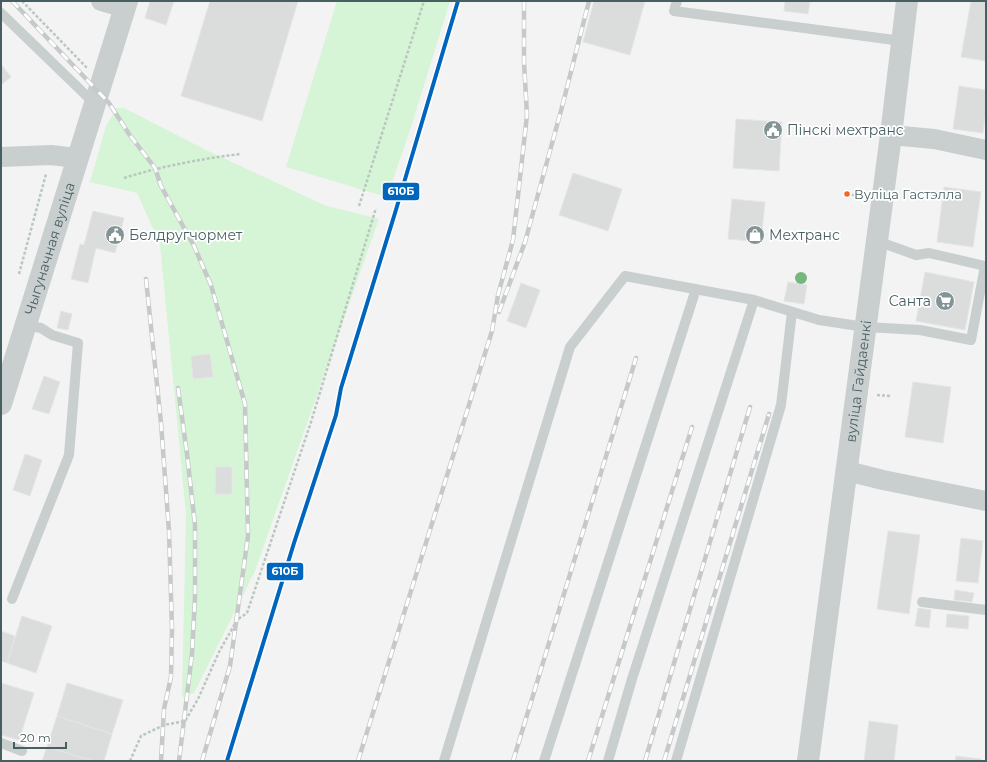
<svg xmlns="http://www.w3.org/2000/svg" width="987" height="762" viewBox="0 0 987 762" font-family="Montserrat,sans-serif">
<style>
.green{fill:#d6f4d6}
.building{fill:#dbdcdc;stroke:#e5e5e6}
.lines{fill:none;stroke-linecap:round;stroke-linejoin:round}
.path{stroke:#b9c8be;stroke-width:2.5;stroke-dasharray:3 2;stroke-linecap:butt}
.lane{stroke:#c9cecf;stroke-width:10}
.street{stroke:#c9cecf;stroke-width:20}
.secondary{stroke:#c9cecf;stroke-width:22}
.rail-casing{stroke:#c6c9ca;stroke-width:4.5}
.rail{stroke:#fff;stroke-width:3;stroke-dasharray:9;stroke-linecap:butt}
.rail-1-casing{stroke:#fff;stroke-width:7}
.rail-1{stroke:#0065bd;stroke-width:4}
.tree{fill:#76b77d}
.bus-dot{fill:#f26522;stroke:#fff;stroke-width:1.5}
.labels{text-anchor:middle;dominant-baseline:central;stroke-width:3.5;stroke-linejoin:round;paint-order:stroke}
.bus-label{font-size:13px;fill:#485f62;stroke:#fff;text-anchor:start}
.poi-label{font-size:14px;fill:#485f62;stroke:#fff;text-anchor:start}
.street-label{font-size:14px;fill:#485f62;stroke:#fff}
.line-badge{stroke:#fff;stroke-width:1.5}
.badge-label{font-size:11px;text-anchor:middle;font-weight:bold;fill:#fff}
</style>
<rect width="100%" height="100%" fill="#f3f3f3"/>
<g class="green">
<path d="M337,1H450L411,127L387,197L286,167Z"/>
<path d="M117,108H124L206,150L324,205L379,219L255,571L194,693L182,697L186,514L160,244L137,193L90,182L106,126Z"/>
</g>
<g class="building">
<path d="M150,1H174L166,25L145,18Z"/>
<path d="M210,1H298L262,121L181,96Z"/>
<path d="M594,1H645L630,55L583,42Z"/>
<path d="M785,1H810L808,14L784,11Z"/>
<path d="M971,1L986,2V61L961,57Z"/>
<path d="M1,64L11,77L1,85Z"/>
<path d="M959,86L986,90V110L983,133L953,129Z"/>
<path d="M736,119L782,122L779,171L733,168Z"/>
<path d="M573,173L622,189L608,231L559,215Z"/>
<path d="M944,187L981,192L973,247L937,242Z"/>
<path d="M732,199L765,202L761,242L728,239Z"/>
<path d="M93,211L124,218L115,253L96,248L88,283L71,279L80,244L84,245Z"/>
<path d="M925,272L974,282L965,330L916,321Z"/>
<path d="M788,282L807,285L804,304L784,301Z"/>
<path d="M521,283L540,290L526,328L507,321Z"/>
<path d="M61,311L72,314L68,330L57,328Z"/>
<path d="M210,354L213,377L193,379L191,356Z"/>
<path d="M44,376L60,382L49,414L32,409Z"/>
<path d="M913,382L951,387L943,443L905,437Z"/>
<path d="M25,454L42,460L30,496L13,490Z"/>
<path d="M216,467H232V494H215Z"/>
<path d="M888,531L920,535L909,614L877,609Z"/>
<path d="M961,538L983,541L978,583L956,581Z"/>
<path d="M955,590L974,593L972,602L954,600Z"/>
<path d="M918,608L931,610L929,628L915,626Z"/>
<path d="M947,614L969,616L968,629L946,627Z"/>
<path d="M22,616L52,626L36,673L7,663Z"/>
<path d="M1,631L15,636L7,663L1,661Z"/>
<path d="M1,683L34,693L19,740L1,735Z"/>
<path d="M67,683L123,700L112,734L57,716Z"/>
<path d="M57,716L112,734L104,761H93L47,747Z"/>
<path d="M869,721L898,725L894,761H864Z"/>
<path d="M47,747L93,761H42Z"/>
<path d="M956,756L981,759L980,761H955Z"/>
</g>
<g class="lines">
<g class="path">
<path d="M22,1L87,68"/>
<path d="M124,178C162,166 201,159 240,154"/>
<path d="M847,194L864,197"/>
<path d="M359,206L424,1"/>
<path d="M19,274L46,174"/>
<path d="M877,395L890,396"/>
<path d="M130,761L141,736L164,725L185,721L198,699L219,652L237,620L247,613L311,422L376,208"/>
</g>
<g class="lane">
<path d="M677,1L674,11L902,41"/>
<path d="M1,13L94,103"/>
<path d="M12,599L69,455L78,343L52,335L41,328L26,325"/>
<path d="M922,602L986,610"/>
<path d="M1,743L22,751"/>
<path d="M444,761L570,347L625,276L754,300L819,320L865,327L920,330L971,340L985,266L929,253L916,255L877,241"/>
<path d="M544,761L696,289"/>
<path d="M608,761L632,679L754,300"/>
<path d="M676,761L781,405L792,312"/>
</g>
<g class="street">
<path d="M101,1L125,8"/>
<path d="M891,135L934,139L986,150"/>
<path d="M1,157L51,155L77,158"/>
<path d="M847,471L883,480L986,501"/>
</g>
<g class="secondary">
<path id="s1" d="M1,404L127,1"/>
<path id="s2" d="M808,761L891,135L907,1"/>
</g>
<g class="rail-casing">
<g id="rail">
<path d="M12,1L109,103L129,134L155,168L161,186L194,246L211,285L245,404L248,536L230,666L202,761"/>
<path d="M146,279L161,423L169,531L172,629L171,677L164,709L161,761"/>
<path d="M499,312L525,242L562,107L589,1"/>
<path d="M178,388L187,454L195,525V597L192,654L179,761"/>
<path d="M358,761L492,331L498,295L513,240L527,115L524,62V1"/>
<path d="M513,761L636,358"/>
<path d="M588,761L692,427"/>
<path d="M645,761L750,407"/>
<path d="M664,761L769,414"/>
</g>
</g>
<use href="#rail" class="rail"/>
<g class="rail-1-casing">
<path id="rail-1" d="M227,761L294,543L336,415L341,388L395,213L458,1"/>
</g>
<use href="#rail-1" class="rail-1"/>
</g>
<circle class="tree" cx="801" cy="278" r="6"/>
<defs>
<g id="civic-disc" transform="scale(1)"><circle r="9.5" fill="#849395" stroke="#fff"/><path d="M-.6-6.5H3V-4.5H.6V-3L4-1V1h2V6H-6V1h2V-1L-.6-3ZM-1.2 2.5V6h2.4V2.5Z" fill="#fff"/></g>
<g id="shop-disc" transform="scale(1)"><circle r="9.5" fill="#849395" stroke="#fff"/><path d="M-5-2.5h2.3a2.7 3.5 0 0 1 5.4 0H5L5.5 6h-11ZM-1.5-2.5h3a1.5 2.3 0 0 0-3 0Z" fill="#fff"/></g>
<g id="supermarket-disc" transform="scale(1)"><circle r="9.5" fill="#849395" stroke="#fff"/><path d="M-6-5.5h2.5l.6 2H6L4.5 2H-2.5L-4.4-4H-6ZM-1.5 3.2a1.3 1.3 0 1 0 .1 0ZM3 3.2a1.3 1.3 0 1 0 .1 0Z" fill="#fff"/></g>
</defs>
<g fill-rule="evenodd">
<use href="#civic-disc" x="773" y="130"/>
<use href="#civic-disc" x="115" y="235"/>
<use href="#shop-disc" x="755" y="235"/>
<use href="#supermarket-disc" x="945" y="301"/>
</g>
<circle class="bus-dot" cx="847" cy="194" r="3.5"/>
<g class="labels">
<g class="bus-label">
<text x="854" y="194">Вуліца Гастэлла</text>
</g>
<g class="poi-label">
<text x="787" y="130">Пінскі мехтранс</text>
<text x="129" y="235">Белдругчормет</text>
<text x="769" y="235">Мехтранс</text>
<text x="931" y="301" text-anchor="end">Санта</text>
</g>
<g class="street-label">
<text stroke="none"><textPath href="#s1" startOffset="163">Чыгуначная вуліца</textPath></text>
<text stroke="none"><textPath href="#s2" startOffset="383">вуліца Гайдаенкі</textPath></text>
</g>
</g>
<g class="line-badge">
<rect x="382" y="182" width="38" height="19" rx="4" fill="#0065bd"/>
<rect x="266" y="562" width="38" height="19" rx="4" fill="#0065bd"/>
</g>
<g class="badge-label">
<text x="401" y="195">610Б</text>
<text x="285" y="575">610Б</text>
</g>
<rect width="987" height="762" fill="none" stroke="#485f62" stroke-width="4"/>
<path d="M14 742v6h52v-6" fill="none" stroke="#485f62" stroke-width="2"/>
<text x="20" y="742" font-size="12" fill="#485f62" stroke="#ffffff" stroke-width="3" paint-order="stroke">20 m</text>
</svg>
